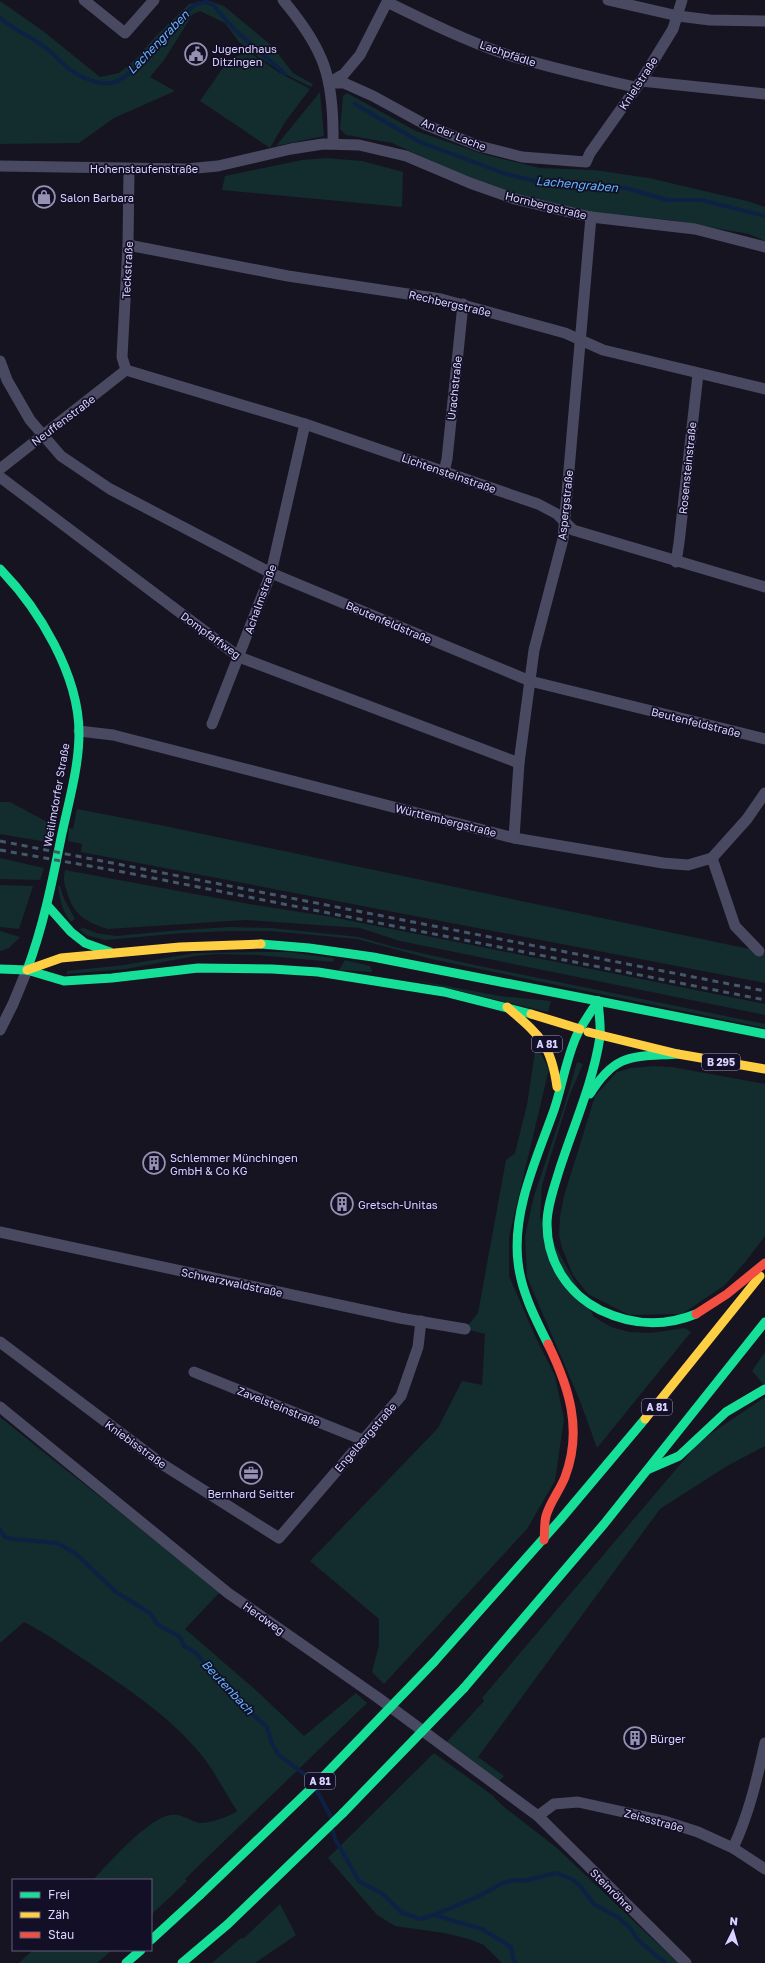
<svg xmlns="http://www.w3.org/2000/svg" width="765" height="1963" viewBox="0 0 765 1963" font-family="'Golos Text',sans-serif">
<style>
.green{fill:#132c2d}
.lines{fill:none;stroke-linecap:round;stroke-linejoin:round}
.stream{stroke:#0d2144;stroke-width:4}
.street{stroke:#4a4962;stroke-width:11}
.fast{stroke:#16e098;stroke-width:9}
.slow{stroke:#ffcf43;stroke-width:9}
.jam{stroke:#f24e42;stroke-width:9}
.rail{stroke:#43596b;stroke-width:3;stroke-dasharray:6 5;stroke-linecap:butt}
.fast-bridge{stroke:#16e098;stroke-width:9}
.labels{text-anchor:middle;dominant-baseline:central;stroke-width:3.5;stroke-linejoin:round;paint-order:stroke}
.shield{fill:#130f26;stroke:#9e99be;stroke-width:1}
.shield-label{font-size:10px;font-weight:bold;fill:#d9d4ff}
.poi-label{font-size:11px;fill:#d9d4ff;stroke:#130f26;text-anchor:start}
.street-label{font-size:11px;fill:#d9d4ff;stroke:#130f26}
.water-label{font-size:12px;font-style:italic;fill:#62b6ff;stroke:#130f26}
</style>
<rect width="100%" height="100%" fill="#161421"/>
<g class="green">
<path d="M207,0L224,6L272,46L293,73L313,84L311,87L285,74L260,58L239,42L225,23L200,11L193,14L164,60L150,77L175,91L114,118L79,143L0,144V1L43,31L100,77L119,73L136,59L155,37L189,4Z"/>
<path d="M249,52L280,73L310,89L285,122L270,148L200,101L229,59Z"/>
<path d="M320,92L324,136L276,146Z"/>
<path d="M347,93L416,131L486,155L540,168L594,170L649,178L747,201L765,207V241L749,234L669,220L595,213L491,188L392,143L346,135L340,129L343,96Z"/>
<path d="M326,158L362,161L403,172L402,207L222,190L225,176L302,160Z"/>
<path d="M0,802H10L51,824L47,842L0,834Z"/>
<path d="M77,809L160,825L759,951L765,954V983L81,852L82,844L68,841L69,828L73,829Z"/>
<path d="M0,858L44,868L40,880L0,879Z"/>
<path d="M65,870L249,904L332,917L765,1004V1015L400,941L360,928L246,920L108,929C86,922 74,916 67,892C64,883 63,879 65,870Z"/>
<path d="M0,885L33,886L19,929L0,927Z"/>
<path d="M58,886H60L64,899L75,919L71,922C62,911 60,900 58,886Z"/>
<path d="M230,927L271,928L359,937L394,947L470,964L765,1024V1028L431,959L357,939L270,931H232L183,933L105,940L86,935L79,929L84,928L96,933L116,936L182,930Z"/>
<path d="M0,931L20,937L9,948L0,951Z"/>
<path d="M260,952H288L333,958L334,959L333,962L258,955L217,954L195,956L126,969L67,974V971L124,965L195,953Z"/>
<path d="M345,960L370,966L372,972L339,970Z"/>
<path d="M414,980L500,996L551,1001L548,1012Z"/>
<path d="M536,1045L549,1069L509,1237V1276L535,1336L555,1376L564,1419L555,1481L527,1529L384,1684L372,1672L379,1645V1619L310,1561L438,1428L462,1381L482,1385L485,1334L465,1329L478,1313L506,1160L515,1153L527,1105Z"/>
<path d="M577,1062L583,1064L570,1094L547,1168L542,1186L540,1218L594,1317L611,1327L629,1332L650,1333L685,1328L691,1332L597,1448L580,1401L527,1277L525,1236L534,1196L565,1104Z"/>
<path d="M654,1066L672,1067L765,1084V1236L746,1261L725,1285L682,1314L629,1315L588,1294L573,1275L562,1248L559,1235L560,1217L564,1196L595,1096L617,1072L631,1068Z"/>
<path d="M765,1352V1384L764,1385L752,1371Z"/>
<path d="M765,1397V1446L727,1466L660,1509L478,1757L504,1776L496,1784L443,1746L484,1701L482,1698L700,1441Z"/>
<path d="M0,1417C73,1476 147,1533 220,1592L185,1629L258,1692L304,1736L356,1693L367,1703L185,1879L187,1881L151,1915V1880H93C109,1863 147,1819 170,1815C183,1813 191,1822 200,1823C208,1824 231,1816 237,1811C226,1794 216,1774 203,1757C172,1718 132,1692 91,1664C69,1650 48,1634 24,1622L0,1643Z"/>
<path d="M434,1753L492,1795L504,1807L557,1848L678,1963H502L484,1945L469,1939L444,1933L395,1926L377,1915L328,1858Z"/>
<path d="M280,1904L296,1935L255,1963H212L241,1938L243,1939Z"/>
<path d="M33,1950H112L97,1963H19Z"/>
</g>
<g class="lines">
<g class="stream">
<path d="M0,18C15,30 31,37 46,48C59,58 68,72 85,78C94,82 107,86 117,81C138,72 173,28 189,10L196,4L205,2L213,5L235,30L285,74"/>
<path d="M355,104L420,142L506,174L543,183L626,188L667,200H701L765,216"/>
<path d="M0,1530L5,1537L13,1539L57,1543L75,1553L116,1592L150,1613L158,1625L180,1637L184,1646L196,1653L237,1701L267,1727L272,1744L279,1755L303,1773L311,1782"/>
<path d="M317,1791L331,1817"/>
<path d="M333,1831L335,1839L359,1881L384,1895L401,1912L420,1919L434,1915L477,1897L503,1883L514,1880L524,1881L556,1873L572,1879L580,1886L594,1904L619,1918L631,1929L637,1939L665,1963"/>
<path d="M434,1915L482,1929L511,1947L513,1960L516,1963"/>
</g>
<g class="street">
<path d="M84,0L125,33L154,0"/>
<path d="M283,0C325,50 334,78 333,143"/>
<path d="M608,0L678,16L710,20L765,21"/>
<path d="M641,81L765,94"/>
<path d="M330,82L344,74L360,55L387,2C426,21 464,40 505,54C548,67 591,77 635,87"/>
<path d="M329,83H344L373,96L426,125L479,146L522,157L586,162L590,153L641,81L673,29L682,0"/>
<path d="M0,166L186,169L218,166L291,149L323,144L359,145L406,156L470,183L515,199L556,209L591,217L695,229L765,247"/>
<path d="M128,245L288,276L441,299L565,333L603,350L765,389"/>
<path d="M0,361L7,380L30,420L61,456L110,489L271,573L530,681L765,739"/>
<path d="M126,370L305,424L538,504L557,514L573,530L765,587"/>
<path d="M126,370L122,357L128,245L129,169"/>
<path d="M0,469L126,370"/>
<path d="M444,472L447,459L463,304"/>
<path d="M0,477L239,657L519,763"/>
<path d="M676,562L679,543L698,374"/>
<path d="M212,724L271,573L305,424"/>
<path d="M79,731L113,735L514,838L663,863L688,865L712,858"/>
<path d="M514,838L519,763L534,650L563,539L591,217"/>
<path d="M712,858L735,926L759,951"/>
<path d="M712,858L747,819L765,793"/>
<path d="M0,1030L13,1004L27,970"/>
<path d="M0,1232L400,1318L465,1329"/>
<path d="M0,1342L162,1464L279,1538L401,1396L418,1347L421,1321"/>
<path d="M194,1372L363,1440"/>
<path d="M0,1407L228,1593L377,1697L538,1816L686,1963"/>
<path d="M538,1816L554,1804L578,1802L664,1821L698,1832L733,1848L765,1869"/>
<path d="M733,1848C749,1814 757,1779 765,1743"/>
</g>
<g class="fast">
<path d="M0,569C39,609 79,675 79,733C79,768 68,804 61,838C52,883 43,927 27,970"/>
<path d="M47,905L71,932L85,943L110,952"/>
<path d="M261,944L309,948L373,957L598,1001"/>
<path d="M0,969L27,970L64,981L112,978L198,968L272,969L318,972L444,992L531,1014"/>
<path d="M598,1001L765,1034"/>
<path d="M598,1001C599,1013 601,1026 600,1037C593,1083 573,1127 559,1171C554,1188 547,1206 547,1224C547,1261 567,1293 600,1310C631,1325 664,1327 696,1314"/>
<path d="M590,1094C616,1052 633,1057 678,1054"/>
<path d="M548,1344C535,1318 521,1291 518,1262C512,1210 537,1158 554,1110C562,1086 566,1060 576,1037C582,1024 590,1013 598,1001"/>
<path d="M649,1469L679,1456L726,1412L765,1389"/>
<path d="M434,1662L560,1520L645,1419"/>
<path d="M464,1688L604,1524L765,1322"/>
<path d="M151,1940L200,1895"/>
<path d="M126,1963L141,1950"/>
<path d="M182,1963L228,1924L343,1813"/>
</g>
<g class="slow">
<path d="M27,970L61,958L180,947L261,944"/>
<path d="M507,1007C539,1035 551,1043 557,1087"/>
<path d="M531,1014L580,1029"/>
<path d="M588,1032L678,1054L765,1069"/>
<path d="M645,1419L760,1276"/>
</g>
<g class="jam">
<path d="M696,1314L727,1294L765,1263"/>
<path d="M544,1540C545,1532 544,1523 546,1516C550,1502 560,1490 565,1477C583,1430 569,1387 548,1344"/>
</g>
<g class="rail">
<path d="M0,841L765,991"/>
<path d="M0,850L123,872L765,1000"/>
</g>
<g class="fast-bridge">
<path d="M343,1813L464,1688"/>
<path d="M200,1895L322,1778L434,1662"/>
</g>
</g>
<defs>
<g id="civic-ring" transform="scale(1.15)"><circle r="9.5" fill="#130f26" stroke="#9591b1" stroke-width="1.5"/><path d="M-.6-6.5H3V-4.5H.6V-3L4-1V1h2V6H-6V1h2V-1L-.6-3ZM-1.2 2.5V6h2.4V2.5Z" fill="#9591b1"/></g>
<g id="shop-ring" transform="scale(1.15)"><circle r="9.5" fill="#130f26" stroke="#9591b1" stroke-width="1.5"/><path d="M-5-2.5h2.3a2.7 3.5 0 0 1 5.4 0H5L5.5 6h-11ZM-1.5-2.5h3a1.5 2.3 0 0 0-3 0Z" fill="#9591b1"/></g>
<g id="building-ring" transform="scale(1.15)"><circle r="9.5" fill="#130f26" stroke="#9591b1" stroke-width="1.5"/><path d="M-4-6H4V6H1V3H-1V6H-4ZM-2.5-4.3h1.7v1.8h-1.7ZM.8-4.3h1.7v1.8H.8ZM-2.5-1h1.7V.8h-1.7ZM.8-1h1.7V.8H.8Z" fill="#9591b1"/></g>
<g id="office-ring" transform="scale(1.15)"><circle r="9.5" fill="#130f26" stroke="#9591b1" stroke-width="1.5"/><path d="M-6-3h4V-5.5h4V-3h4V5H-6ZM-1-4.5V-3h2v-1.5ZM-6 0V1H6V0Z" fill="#9591b1"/></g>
</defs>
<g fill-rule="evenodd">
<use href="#civic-ring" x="196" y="54"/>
<use href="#shop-ring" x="44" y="197"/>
<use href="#building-ring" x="154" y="1163"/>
<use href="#building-ring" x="342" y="1204"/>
<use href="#office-ring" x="251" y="1473"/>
<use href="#building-ring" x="635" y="1738"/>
</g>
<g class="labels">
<g class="shield">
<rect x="532" y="1036" width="30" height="16" rx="3"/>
<rect x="702" y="1054" width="38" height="16" rx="3"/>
<rect x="642" y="1399" width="30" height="16" rx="3"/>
<rect x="305" y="1773" width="30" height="16" rx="3"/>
</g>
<g class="shield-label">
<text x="547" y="1044">A 81</text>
<text x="721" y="1062">B 295</text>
<text x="657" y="1407">A 81</text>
<text x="320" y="1781">A 81</text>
</g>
<g class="poi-label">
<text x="212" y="48">Jugendhaus<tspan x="212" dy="13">Ditzingen</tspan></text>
<text x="60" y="197">Salon Barbara</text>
<text x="170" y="1157">Schlemmer Münchingen<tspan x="170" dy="13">GmbH &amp; Co KG</tspan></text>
<text x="358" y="1204">Gretsch-Unitas</text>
<text x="251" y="1493" text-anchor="middle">Bernhard Seitter</text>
<text x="650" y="1738">Bürger</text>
</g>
<g class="street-label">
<text transform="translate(508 53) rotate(19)">Lachpfädle</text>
<text transform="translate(638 83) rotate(-57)">Knielstraße</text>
<text transform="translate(454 134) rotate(22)">An der Lache</text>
<text x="144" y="168">Hohenstaufenstraße</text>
<text transform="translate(546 205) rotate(14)">Hornbergstraße</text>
<text transform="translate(127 270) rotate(-87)">Teckstraße</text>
<text transform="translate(450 303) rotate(13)">Rechbergstraße</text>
<text transform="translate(454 388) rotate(-84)">Urachstraße</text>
<text transform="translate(63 420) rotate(-37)">Neuffenstraße</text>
<text transform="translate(687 468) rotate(-84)">Rosensteinstraße</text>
<text transform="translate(449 473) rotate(19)">Lichtensteinstraße</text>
<text transform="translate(565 505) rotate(-84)">Aspergstraße</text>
<text transform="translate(260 599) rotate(-70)">Achalmstraße</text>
<text transform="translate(389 622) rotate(23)">Beutenfeldstraße</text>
<text transform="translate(211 635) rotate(36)">Dompfaffweg</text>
<text transform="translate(696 722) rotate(14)">Beutenfeldstraße</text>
<text transform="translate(56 795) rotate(-80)">Weilimdorfer Straße</text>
<text transform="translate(446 820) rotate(14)">Württembergstraße</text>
<text transform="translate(232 1282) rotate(12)">Schwarzwaldstraße</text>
<text transform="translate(279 1406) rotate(22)">Zavelsteinstraße</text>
<text transform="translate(365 1437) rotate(-49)">Engelbergstraße</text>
<text transform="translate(136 1444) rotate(36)">Kniebisstraße</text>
<text transform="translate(264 1618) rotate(35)">Herdweg</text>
<text transform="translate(654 1820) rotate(15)">Zeissstraße</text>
<text transform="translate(612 1890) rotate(45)">Steinröhre</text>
</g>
<g class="water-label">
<text transform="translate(158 42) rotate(-46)">Lachengraben</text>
<text transform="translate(577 184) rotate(5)">Lachengraben</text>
<text transform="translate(228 1687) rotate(47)">Beutenbach</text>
</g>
</g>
<rect x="12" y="1879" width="140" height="72" fill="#130f26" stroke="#625e7d"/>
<rect x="20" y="1892" width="20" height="6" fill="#16e098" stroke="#625e7d"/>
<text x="48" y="1899" font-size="12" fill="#d9d4ff">Frei</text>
<rect x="20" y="1912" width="20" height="6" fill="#ffcf43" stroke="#625e7d"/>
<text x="48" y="1919" font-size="12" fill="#d9d4ff">Zäh</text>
<rect x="20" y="1932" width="20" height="6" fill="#f24e42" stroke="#625e7d"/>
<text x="48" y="1939" font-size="12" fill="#d9d4ff">Stau</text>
<g transform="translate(733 1931) rotate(5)" stroke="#130f26" stroke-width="3" paint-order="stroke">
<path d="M0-3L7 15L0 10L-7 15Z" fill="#d9d4ff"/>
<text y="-6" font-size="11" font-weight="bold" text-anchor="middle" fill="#d9d4ff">N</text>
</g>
</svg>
